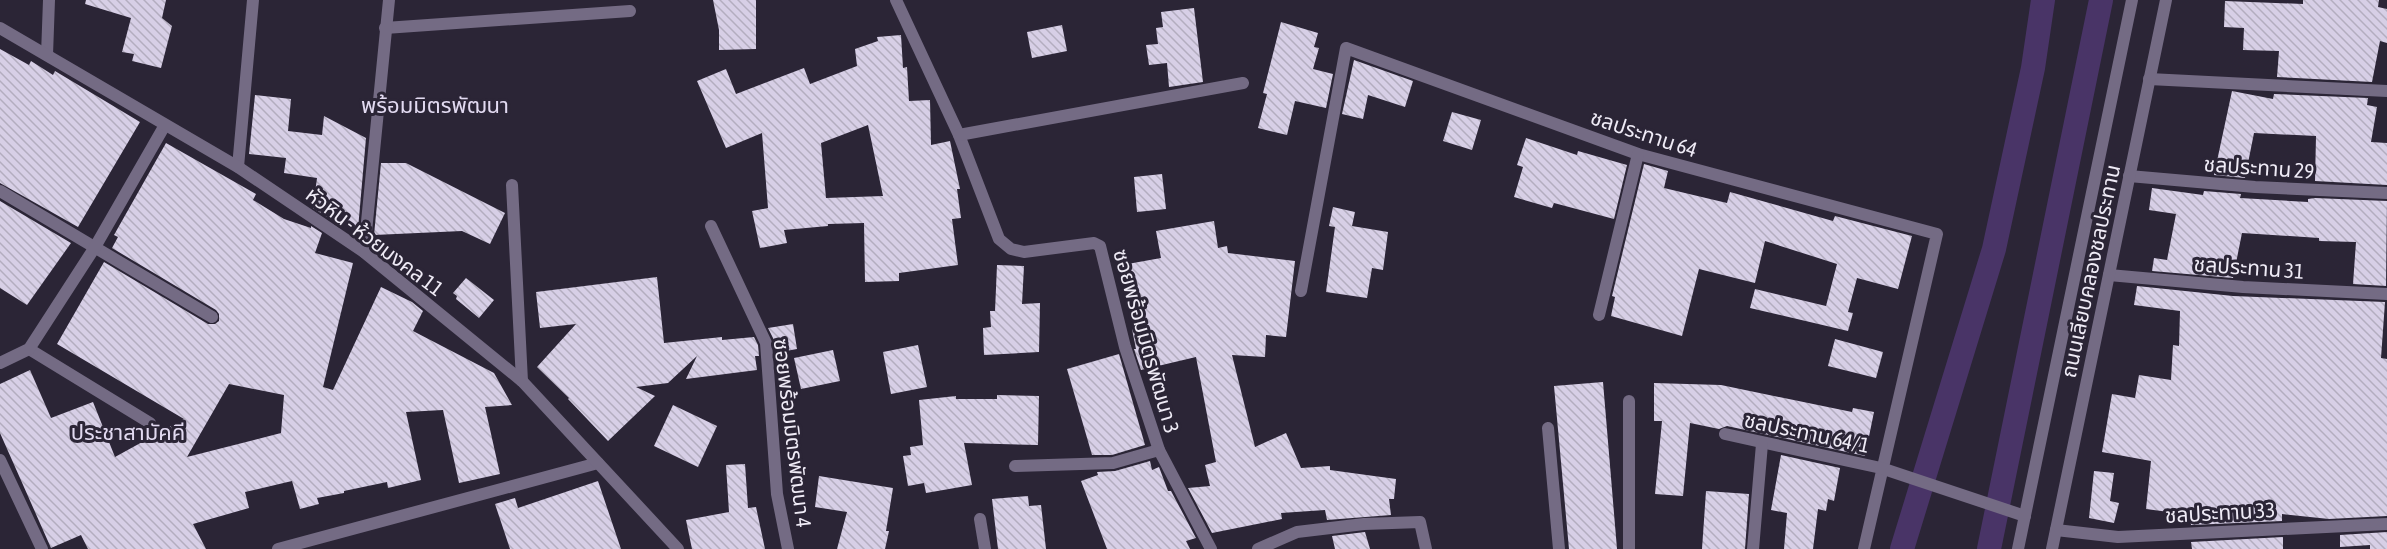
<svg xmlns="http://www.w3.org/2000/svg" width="2387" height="549" viewBox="0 0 2387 549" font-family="'Asap Condensed','Noto Sans Thai',sans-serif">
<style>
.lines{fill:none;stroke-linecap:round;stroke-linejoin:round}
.canal{stroke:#493467;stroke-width:24}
.building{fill:url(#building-back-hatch);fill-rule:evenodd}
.service{stroke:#746b84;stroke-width:12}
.minor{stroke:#746b84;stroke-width:12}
.tertiary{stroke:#746b84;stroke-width:12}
.labels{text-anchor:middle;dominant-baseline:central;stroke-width:6;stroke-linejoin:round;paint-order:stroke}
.street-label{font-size:21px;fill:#efebf6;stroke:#2b2536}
.neighbourhood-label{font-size:22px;fill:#e2daf1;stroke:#2b2536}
</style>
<defs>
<pattern id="building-back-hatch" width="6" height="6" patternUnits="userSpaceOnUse" patternTransform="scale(1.5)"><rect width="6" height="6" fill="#d7cfe6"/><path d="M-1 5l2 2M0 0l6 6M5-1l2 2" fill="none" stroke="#b3adbf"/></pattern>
</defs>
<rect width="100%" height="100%" fill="#2b2536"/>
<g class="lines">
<g class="canal">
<path d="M1902,549L1994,249L2033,68L2043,0"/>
<path d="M1989,549L2101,0"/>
</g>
</g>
<g class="building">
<path d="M86,0H166L162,18L172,26L161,68L132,61L134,54L122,52L131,18L85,4Z"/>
<path d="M713,0H756V49L719,50V30Z"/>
<path d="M2303,0H2379L2378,7L2387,9V43L2380,41L2372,82L2277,77L2279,51L2243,50L2244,28L2224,27L2225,1L2303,4Z"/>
<path d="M1194,8L1203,82L1169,87L1167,63L1149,65L1146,45L1158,44L1156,28L1163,27L1161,12Z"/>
<path d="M1281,22L1318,33L1314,47L1319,48L1313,69L1333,74L1326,108L1295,101L1287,135L1258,128L1267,94L1263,93Z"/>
<path d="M1062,25L1067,51L1032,58L1027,32Z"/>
<path d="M901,35L903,68L907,67L909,101L930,100L931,145L950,141L960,189H957L961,218L952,219L958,265L899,273V281L865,282L864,223L828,224V226L784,230L787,243L760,248L752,211L768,208L762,133L726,148L697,81L726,69L736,94L804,68L810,84L857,66L855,49L878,41L877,37ZM868,125L883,196L826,198L821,143Z"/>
<path d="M0,49L29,65L31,61L53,75L55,71L140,122L78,227L0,183Z"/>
<path d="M1354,60L1413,81L1405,107L1368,95L1363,119L1342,114Z"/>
<path d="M2232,91L2273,99L2274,94L2368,98L2367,105L2377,107L2371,142L2387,143V185L2315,181L2316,136L2254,133L2245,178L2214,175Z"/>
<path d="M255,95L291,99L288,131L322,135L324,116L366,138L358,229L330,211L327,217L313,208L317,178L284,173L286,158L249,154Z"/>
<path d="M1452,112L1481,120L1472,150L1443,141Z"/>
<path d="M1526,138L1577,155L1578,151L1627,165L1614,219L1554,203L1552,208L1514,197L1523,167L1517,165Z"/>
<path d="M166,143L256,194L253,200L284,219L311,228V226L322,233L315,253L353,263L323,387L333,390L381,287L412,302L423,311L413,331L494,373L512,405L485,407L500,474L459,483L443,410L406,412L421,480L388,488L387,482L344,491V493L317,498L319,504L300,509L292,481L245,492L249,508L193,524L206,549H88L81,535L51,548L0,433V384L30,370L51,418L93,402L115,457L184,419L57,344L104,262L208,324H215L219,321V314L216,310L112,248L118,237L114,235ZM229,384L284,395L281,433L187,457Z"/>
<path d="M381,163H406L505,213L490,244L462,231L374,235Z"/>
<path d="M1644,164L1668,171L1664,188L1727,203L1730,192L1833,221L1835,216L1912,236L1898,289L1857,278L1848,312L1853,313L1848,331L1750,308L1755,289L1826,306L1837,264L1765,241L1755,283L1699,269L1682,336L1611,316L1615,297L1612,296Z"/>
<path d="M1162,174L1166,209L1137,212L1134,177Z"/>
<path d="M2152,188L2203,195L2204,191L2241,194L2240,198L2308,202V199L2315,198L2387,201L2386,286L2353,284L2356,242L2319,241V238L2242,233L2233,278L2152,271L2154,258L2167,260L2176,214L2149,210Z"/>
<path d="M0,201L71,243L27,305L0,288Z"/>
<path d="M1333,207L1355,212L1352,226L1388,232L1383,270L1372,268L1367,298L1326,292L1335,227L1329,226Z"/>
<path d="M1214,221L1218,248L1227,246L1228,253L1295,261L1286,337L1266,335L1265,357L1232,355L1255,447L1286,433L1301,468L1330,466V470L1396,479L1394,499H1389L1391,515L1327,520L1325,510L1281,513L1282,519L1212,533L1188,488L1210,486L1205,465L1216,462L1196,357L1141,370L1134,349H1136L1132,329H1134L1122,265L1161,258L1156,231Z"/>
<path d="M997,265L1024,266L1022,304L1040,303L1039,352L984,355L983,328L991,327L990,311H995Z"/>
<path d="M657,277L664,343L722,337V340L754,337L758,345L759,356H755L757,370L686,379L697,356L668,383L636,387L655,396L608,441L568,399L569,398L537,367L576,324L540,328L536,292Z"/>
<path d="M466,278L494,300L479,318L456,299L457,296L453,293Z"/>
<path d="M2137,286L2233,296L2385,302L2381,358L2387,359V516L2329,519L2282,514V521L2191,525L2190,518H2183L2184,514L2146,509L2151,461L2102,452L2112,394L2135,398L2139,375L2171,380L2173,345L2179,346L2180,311L2134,305Z"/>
<path d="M793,324L797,349L775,353L774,340L768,328Z"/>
<path d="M1835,339L1883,352L1876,378L1828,366Z"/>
<path d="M918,345L927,387L891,394L883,352Z"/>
<path d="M833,350L840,381L801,389L794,358Z"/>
<path d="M1119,354L1145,445L1112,455H1092L1067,369Z"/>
<path d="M1603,382L1617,549H1569L1554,386Z"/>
<path d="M1654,383L1721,385L1852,412L1853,408L1874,412L1865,456L1727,426L1719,429L1690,423L1683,496L1655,494L1662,421H1654Z"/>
<path d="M997,395L1039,396L1038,445L964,443L972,485L926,493L924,483L908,486L903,456L911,455L910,447L923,445L919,400L956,396V399H997Z"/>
<path d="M673,405L717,426L698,467L654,446Z"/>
<path d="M1781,455L1840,468L1834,501L1828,499L1826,511L1818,509L1813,549H1784L1787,513L1771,510Z"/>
<path d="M1150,461L1152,470L1159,467L1168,491H1171L1196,538L1186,541L1190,549H1107L1081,481L1098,475L1097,472L1115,471Z"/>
<path d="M745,464L748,508L756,507L765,549H692L686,520L729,512L726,465Z"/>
<path d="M2094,471L2114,473L2110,501L2119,503L2114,523L2089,518Z"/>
<path d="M819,476L893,488L886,531H889L885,549H837L847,512L815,507Z"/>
<path d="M598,481L621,549H510L495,504L515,498L518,508Z"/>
<path d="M1706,491L1749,494L1745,549H1702Z"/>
<path d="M1028,496L1029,506L1041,505L1046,549H998L992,499Z"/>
<path d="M1365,532L1370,549H1335L1332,536Z"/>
<path d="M2387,532V549H2370V545L2340,547V535Z"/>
<path d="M2283,537V549H2192L2191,542Z"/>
</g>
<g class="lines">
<g class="service">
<path d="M47,55L49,0"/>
<path d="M1015,466L1113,463L1159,450"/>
<path d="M1258,549L1297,532L1364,524L1420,522L1426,549"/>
</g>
<g class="minor">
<path d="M896,0L959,135L999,239L1011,249L1024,252L1094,243L1100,246L1125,347L1159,450L1211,549"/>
<path d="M385,28L630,11"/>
<path d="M2149,79L2387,91"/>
<path d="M959,135L1243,83"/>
<path d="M238,167L253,0"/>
<path d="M2129,176L2255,187L2387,193"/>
<path d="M512,185L522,381"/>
<path d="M0,191L212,317"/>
<path d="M711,226L766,343L777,494L788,549"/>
<path d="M364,252L389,0"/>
<path d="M2109,275L2243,287L2387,294"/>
<path d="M1301,291L1346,48L1638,154L1937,234L1864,549"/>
<path d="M1599,315L1638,154"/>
<path d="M29,349L150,423"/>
<path d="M0,363L29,349L95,247L165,125"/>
<path d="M1629,401V549"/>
<path d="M1548,428L1559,549"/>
<path d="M1725,434L1881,468L2025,516"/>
<path d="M0,460L42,549"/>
<path d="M980,519L985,549"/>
<path d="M2056,530L2118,537L2387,524"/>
<path d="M278,549L598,463"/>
<path d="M1753,549L1762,444"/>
</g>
<g class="tertiary">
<path d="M0,28L238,167L364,252L522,381L678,549"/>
<path d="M2018,549L2132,0"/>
<path d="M2052,549L2166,0"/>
</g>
</g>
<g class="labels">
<g class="street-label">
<text transform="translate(1644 133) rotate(18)">ชลประทาน 64</text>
<text transform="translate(2259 167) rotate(4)">ชลประทาน 29</text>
<text transform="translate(375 241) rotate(37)">หัวหิน - ห้วยมงคล 11</text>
<text transform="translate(2249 267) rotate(4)">ชลประทาน 31</text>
<text transform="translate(2090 271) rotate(-78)">ถนนเลียบคลองชลประทาน</text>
<text transform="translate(1147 341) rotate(74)">ซอยพร้อมมิตรพัฒนา 3</text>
<text transform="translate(1807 432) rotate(12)">ชลประทาน 64/1</text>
<text transform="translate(793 433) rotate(83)">ซอยพร้อมมิตรพัฒนา 4</text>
<text transform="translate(2220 512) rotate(-3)">ชลประทาน 33</text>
</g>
<g class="neighbourhood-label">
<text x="435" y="105">พร้อมมิตรพัฒนา</text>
<text x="128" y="432">ประชาสามัคคี</text>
</g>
</g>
</svg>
